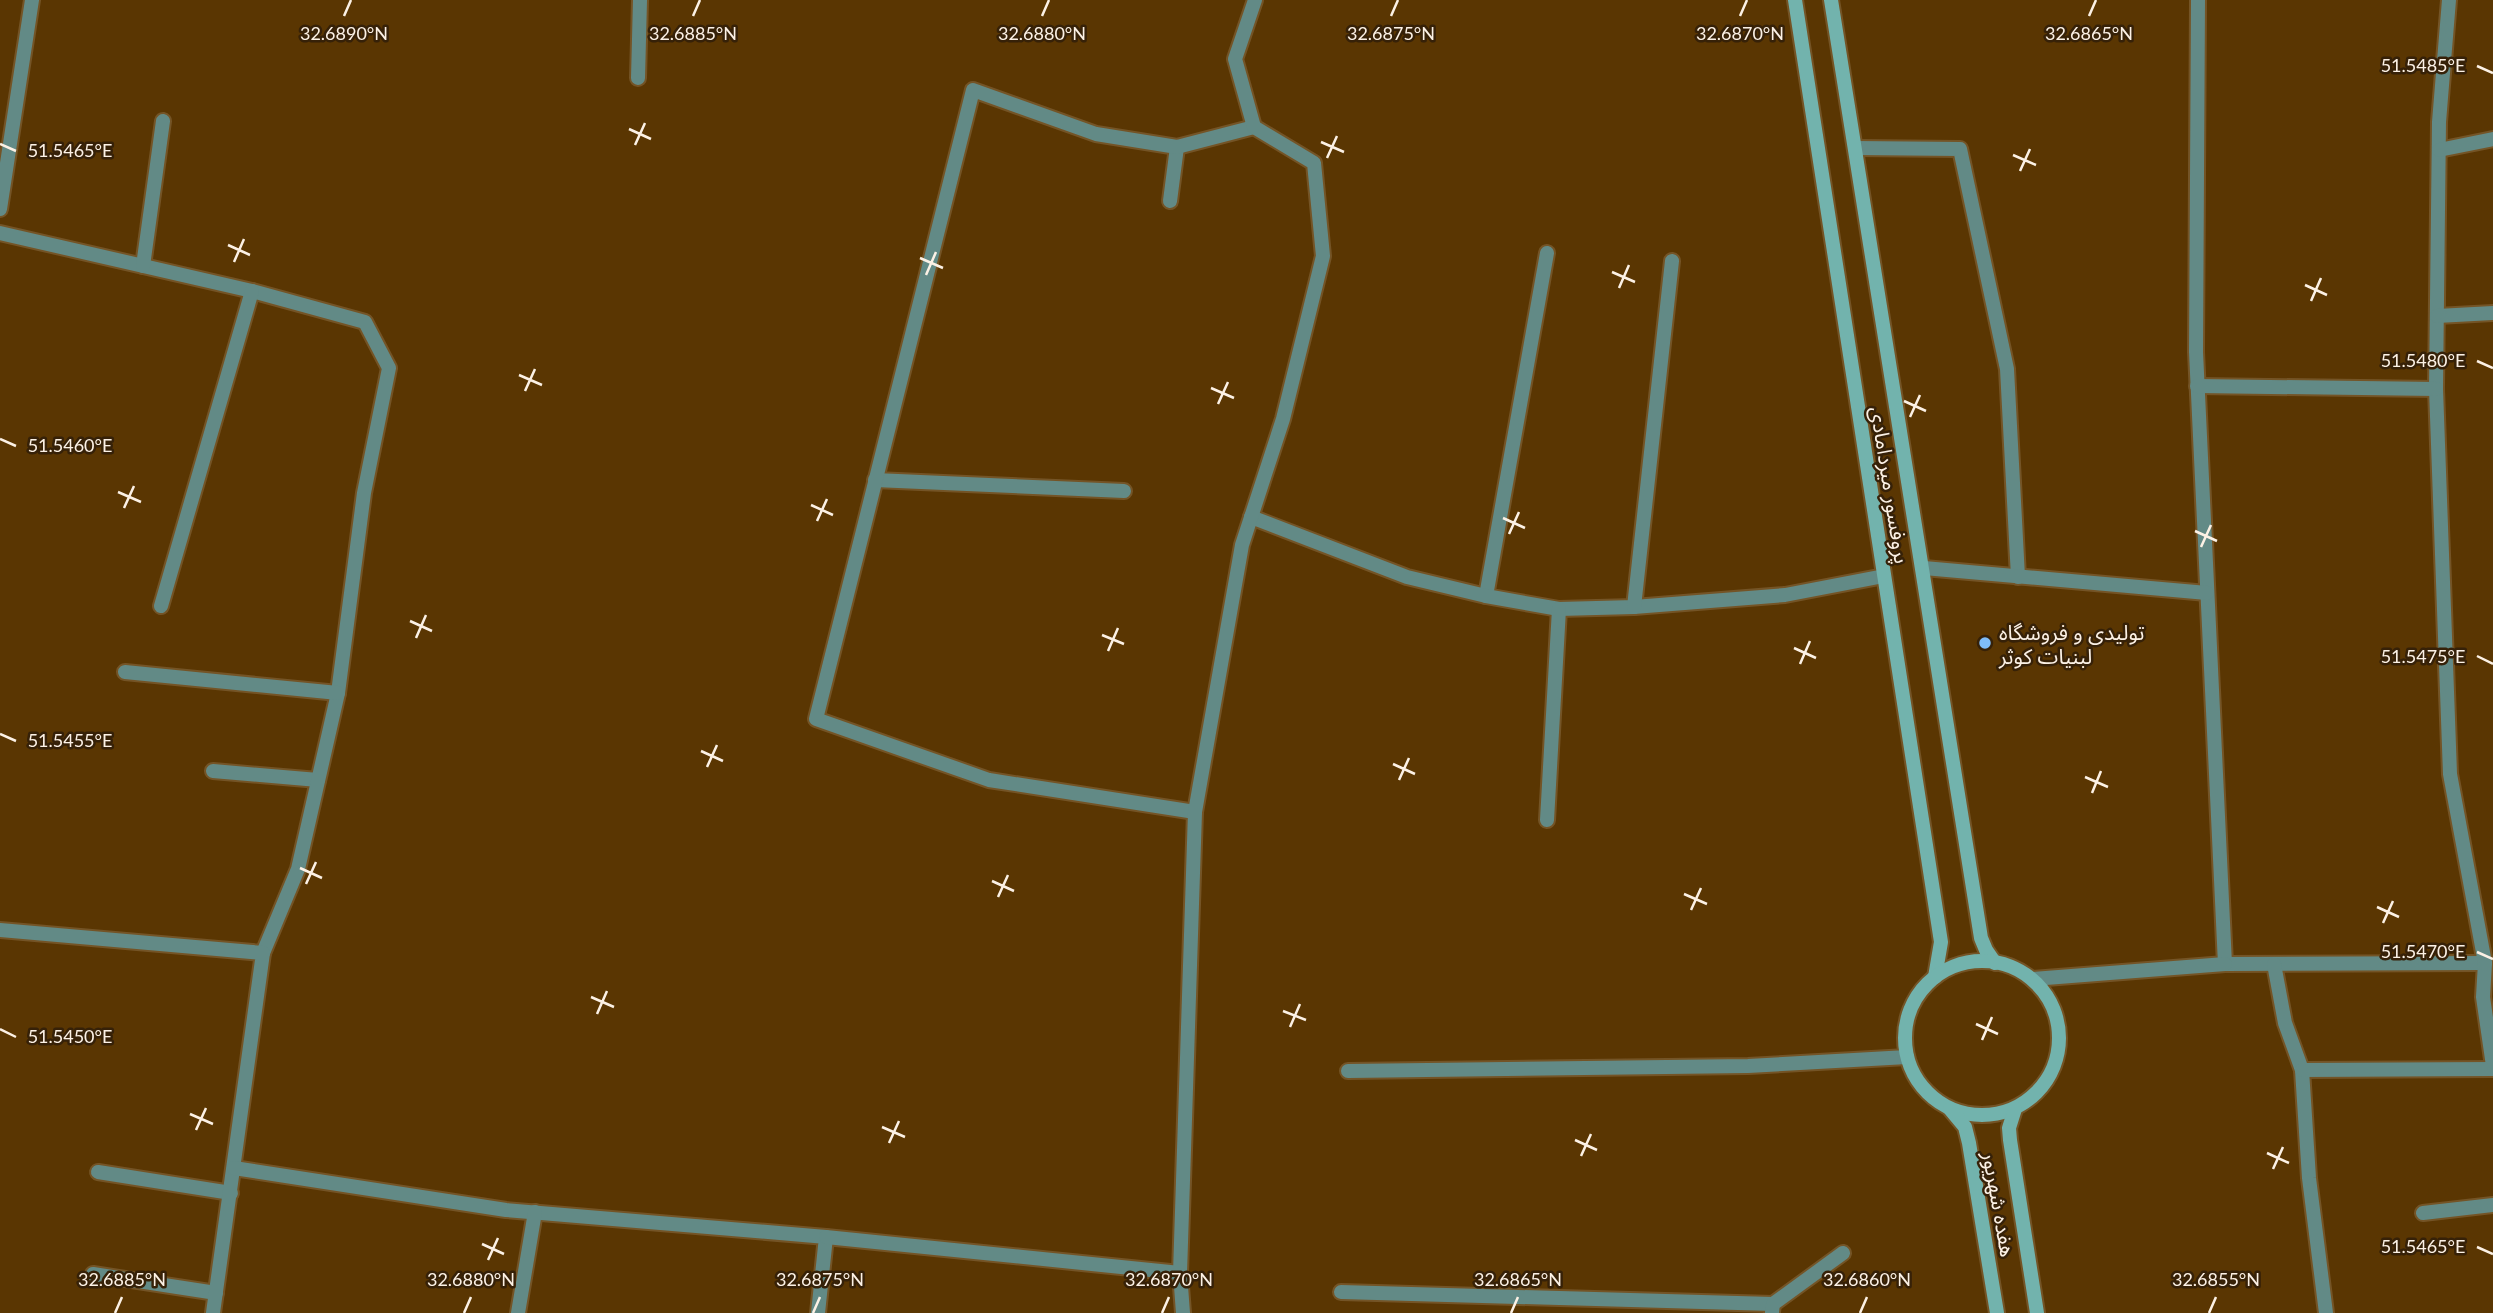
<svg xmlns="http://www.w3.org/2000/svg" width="2493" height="1313" viewBox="0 0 2493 1313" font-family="Lato,'Noto Sans Arabic',sans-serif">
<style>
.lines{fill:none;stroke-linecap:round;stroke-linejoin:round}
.lane-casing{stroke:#745426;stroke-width:18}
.street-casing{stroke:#745426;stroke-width:18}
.secondary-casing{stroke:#745426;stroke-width:18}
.lane{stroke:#628a86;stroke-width:14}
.street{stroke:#628a86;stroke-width:14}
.secondary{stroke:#72b3ad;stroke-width:14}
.ticks{fill:none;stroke:#fcf1e5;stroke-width:2.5}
.poi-dot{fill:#7fbdf9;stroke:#362108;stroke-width:2.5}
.labels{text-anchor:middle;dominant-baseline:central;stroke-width:5;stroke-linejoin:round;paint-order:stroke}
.street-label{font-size:21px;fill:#fcf1e5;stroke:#362108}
.poi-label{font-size:21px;fill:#fcf1e5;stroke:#362108;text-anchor:start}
.ticks-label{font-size:18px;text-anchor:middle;fill:#fcf1e5;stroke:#362108;stroke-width:5;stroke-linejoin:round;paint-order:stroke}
</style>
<rect width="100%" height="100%" fill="#5a3602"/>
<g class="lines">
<g class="lane-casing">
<g id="lane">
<path d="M1486,596L1547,253"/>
<path d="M213,771L318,780"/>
<path d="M98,1172L231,1193"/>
<path d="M93,1274L216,1293"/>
</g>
</g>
<g class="street-casing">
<g id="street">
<path d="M2198,0L2196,352L2225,964L2485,963"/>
<path d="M2449,0L2439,122L2436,389L2450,774L2485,963L2483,997L2493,1066"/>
<path d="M638,78L640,0"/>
<path d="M1855,148L1960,149L2007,369L2018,577"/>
<path d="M2439,150L2493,139"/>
<path d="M1170,201L1177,147"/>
<path d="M0,209L32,0"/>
<path d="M0,233L252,291L365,322L389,368L364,493L338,693L298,869L263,953"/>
<path d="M143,266L163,121"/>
<path d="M2437,316L2493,313"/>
<path d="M2197,386L2436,389"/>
<path d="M875,480L1124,491"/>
<path d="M1251,517L1407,577L1486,596L1559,609L1634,607L1785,595L1884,576"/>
<path d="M1924,568L2207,593"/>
<path d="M161,606L252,291"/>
<path d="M1634,607L1672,261"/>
<path d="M125,672L338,693"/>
<path d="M1195,812L989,780L816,719L973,90L1096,134L1177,147L1254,127"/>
<path d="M1547,820L1559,609"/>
<path d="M0,930L263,953L213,1313"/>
<path d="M2274,964L2285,1023L2302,1070L2309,1178L2326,1313"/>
<path d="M2033,979L2225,964"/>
<path d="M2302,1070L2493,1069"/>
<path d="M1348,1071L1748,1066L1907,1057"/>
<path d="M234,1168L506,1210L826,1237L818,1313"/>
<path d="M2423,1213L2493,1205"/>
<path d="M826,1237L1180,1273"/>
<path d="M1341,1292L1773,1304"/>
<path d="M1772,1312L1773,1304L1843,1253"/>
<path d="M518,1313L535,1212"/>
<path d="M1183,1313L1180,1273L1195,812L1242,545L1283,419L1323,256L1314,163L1254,127L1235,59L1255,0"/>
</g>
</g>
<g class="secondary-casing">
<g id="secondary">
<path d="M1795,0L1941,942L1935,977"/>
<path d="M1831,0L1981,938L1986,950L1995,963"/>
<circle cx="1982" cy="1038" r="77"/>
<path d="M1950,1109L1965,1127L1969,1143L1997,1313"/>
<path d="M2015,1109L2009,1128L2010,1140L2037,1313"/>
</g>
</g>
<use href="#lane" class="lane"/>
<use href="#street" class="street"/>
<use href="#secondary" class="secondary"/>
</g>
<path class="ticks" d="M344,16L351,0M693,16L700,0M1042,16L1049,0M1391,16L1398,0M1740,16L1747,0M2089,16L2096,0M2477,66L2493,73M629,129L651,139M1321,142L1344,152M0,144L16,151M635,145L645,123M2013,155L2036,165M1327,158L1337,136M2020,171L2030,149M228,245L250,255M920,258L943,268M234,262L244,239M1612,272L1635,282M926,275L936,252M2305,285L2327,295M1619,288L1629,265M2311,301L2321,278M2477,361L2493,368M519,375L542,385M1211,388L1234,398M525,391L535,369M1904,401L1926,411M1218,404L1228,382M1910,417L1920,395M0,439L16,446M118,492L141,502M811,505L833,515M124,508L134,486M1503,518L1525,528M817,521L827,499M2195,531L2217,541M1509,534L1519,512M2201,547L2211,525M410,621L432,631M1102,635L1124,644M416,638L426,615M1794,648L1816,658M1108,651L1118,628M2477,656L2493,664M1800,664L1810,641M0,734L16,741M701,751L723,761M1393,764L1415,774M707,767L717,745M2085,777L2108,787M1399,780L1409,758M2092,793L2101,771M300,868L322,878M992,881L1014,891M306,884L316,862M1684,894L1707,904M998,897L1008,875M2377,907L2399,917M1691,910L1701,888M2383,923L2393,901M2477,952L2493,959M591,997L614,1007M1283,1011L1306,1020M597,1014L607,991M1976,1024L1998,1034M1290,1027L1300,1004M0,1029L16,1037M1982,1040L1992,1017M190,1114L213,1124M882,1127L905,1137M196,1130L206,1108M1575,1140L1597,1150M889,1143L899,1121M2267,1153L2289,1163M1581,1156L1591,1134M2273,1169L2283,1147M482,1244L504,1254M2477,1247L2493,1254M488,1260L498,1238M115,1313L122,1297M464,1313L471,1297M813,1313L820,1297M1162,1313L1169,1297M1511,1313L1518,1297M1860,1313L1867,1297M2209,1313L2216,1297"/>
<circle class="poi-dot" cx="1985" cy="643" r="7"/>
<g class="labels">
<g class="street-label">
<text transform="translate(1891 485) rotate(81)">پروفسور میردامادی</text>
<text transform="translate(2000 1204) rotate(80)">هفده شهریور</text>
</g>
<g class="poi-label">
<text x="1999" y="631">تولیدی و فروشگاه<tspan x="1999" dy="24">لبنیات کوثر</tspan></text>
</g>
</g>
<g class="ticks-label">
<text x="344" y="40">32.6890°N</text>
<text x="693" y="40">32.6885°N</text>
<text x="1042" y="40">32.6880°N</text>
<text x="1391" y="40">32.6875°N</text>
<text x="1740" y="40">32.6870°N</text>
<text x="2089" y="40">32.6865°N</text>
<text x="2423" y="72">51.5485°E</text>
<text x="70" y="157">51.5465°E</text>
<text x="2423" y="367">51.5480°E</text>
<text x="70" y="452">51.5460°E</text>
<text x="2423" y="663">51.5475°E</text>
<text x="70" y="747">51.5455°E</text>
<text x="2423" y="958">51.5470°E</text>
<text x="70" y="1043">51.5450°E</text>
<text x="2423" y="1253">51.5465°E</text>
<text x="122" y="1286">32.6885°N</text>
<text x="471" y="1286">32.6880°N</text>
<text x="820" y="1286">32.6875°N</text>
<text x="1169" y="1286">32.6870°N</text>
<text x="1518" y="1286">32.6865°N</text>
<text x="1867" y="1286">32.6860°N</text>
<text x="2216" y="1286">32.6855°N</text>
</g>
</svg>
